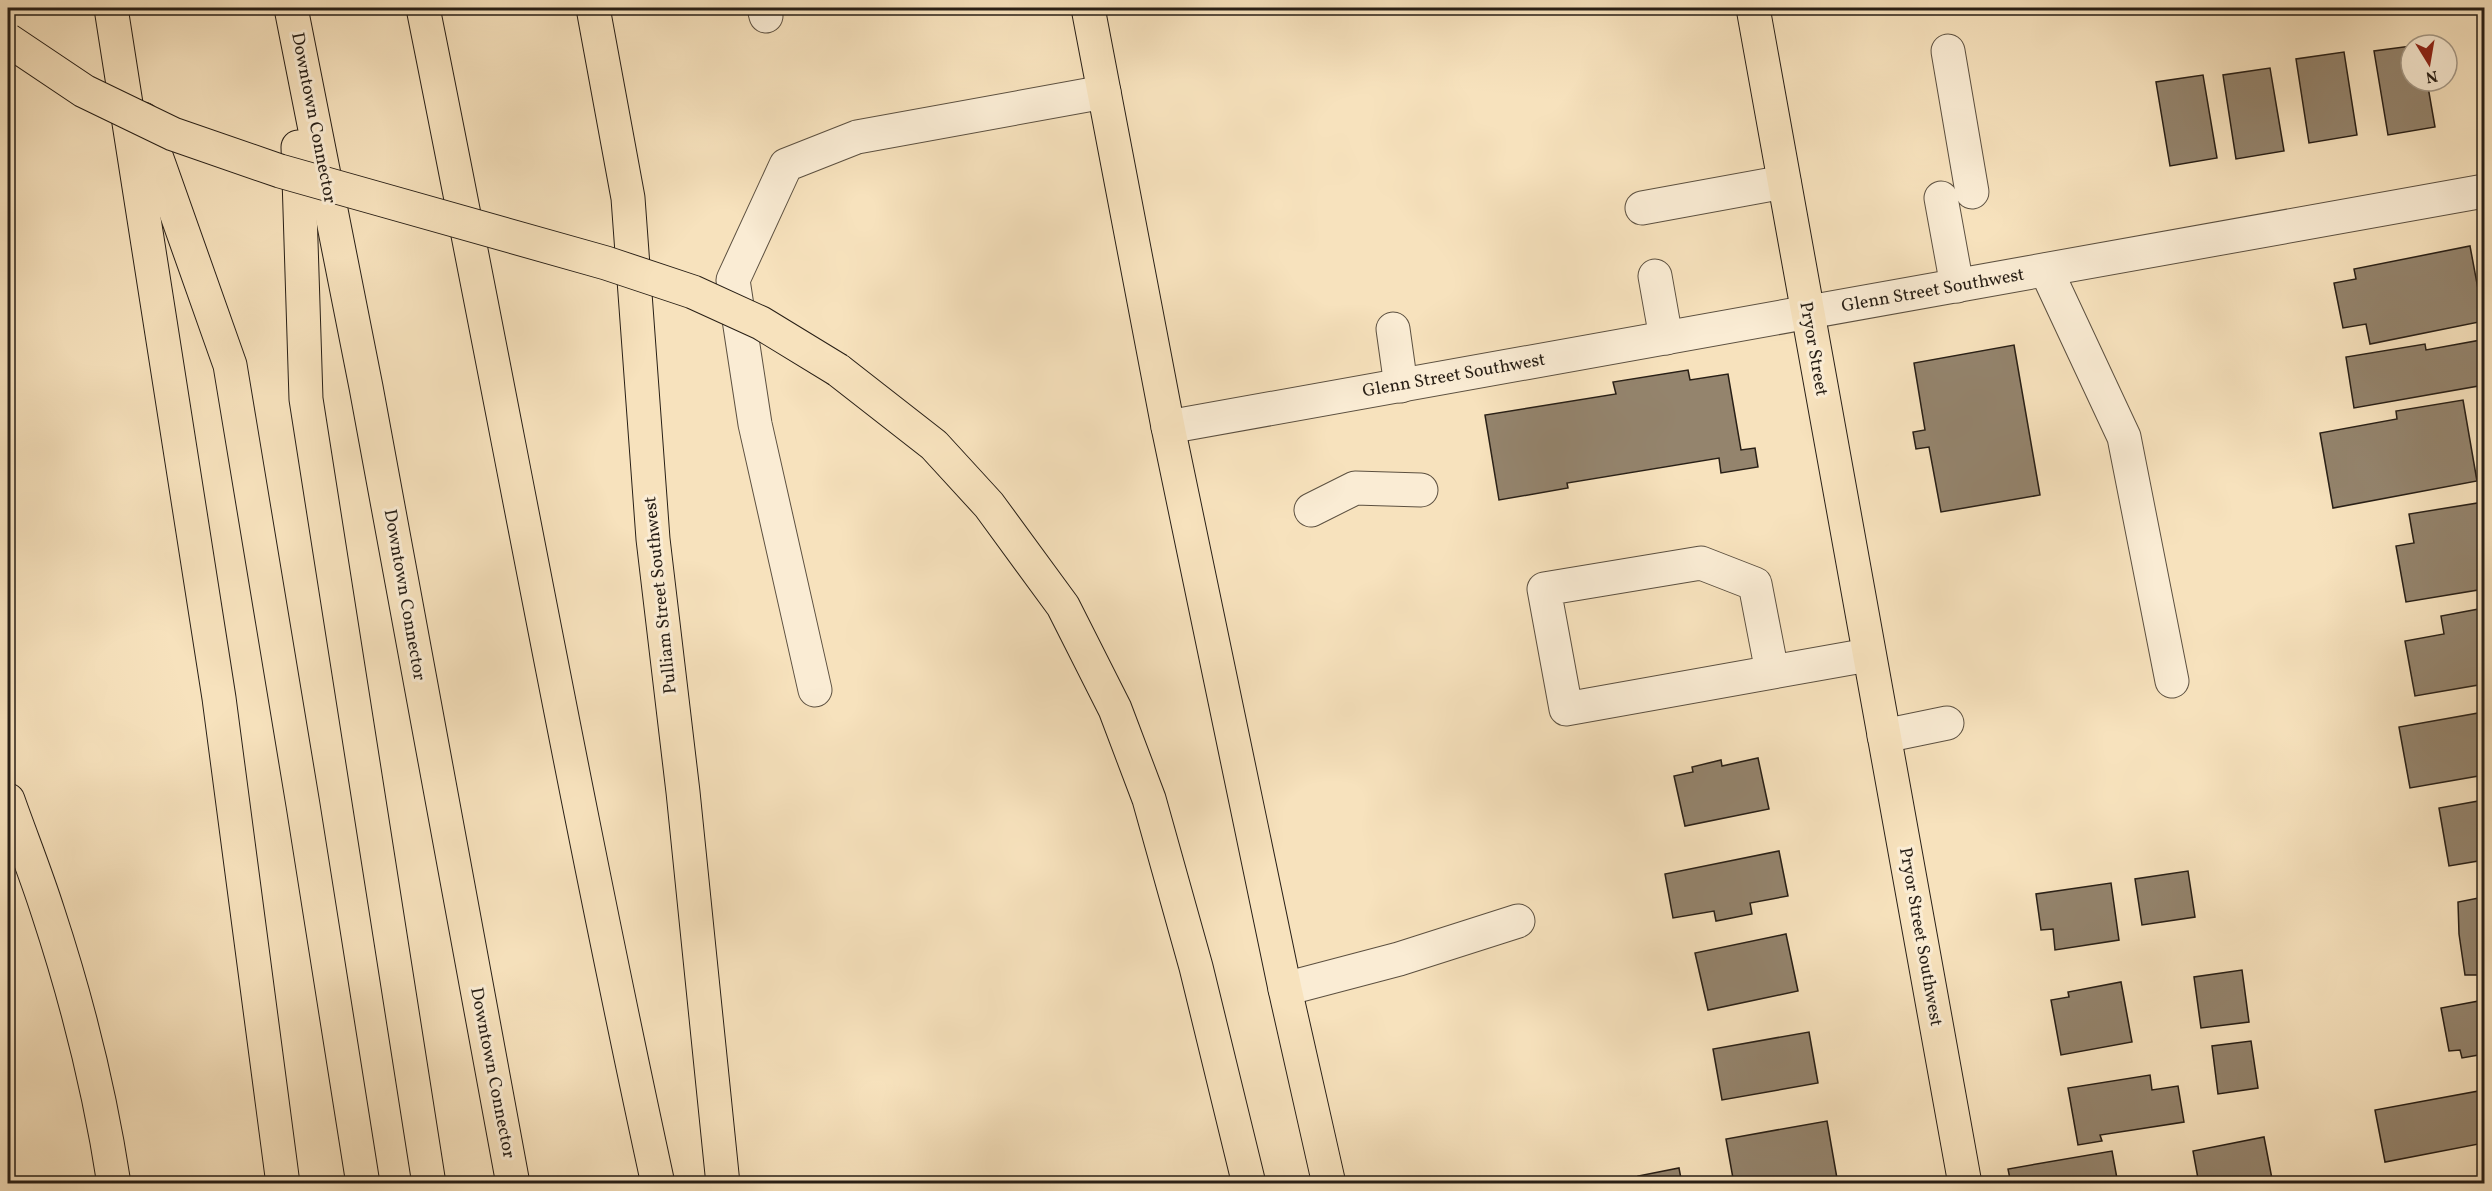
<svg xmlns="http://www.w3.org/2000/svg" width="2492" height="1191" viewBox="0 0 2492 1191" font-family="Vollkorn,serif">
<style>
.building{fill:#94846d;stroke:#281f16;stroke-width:1.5}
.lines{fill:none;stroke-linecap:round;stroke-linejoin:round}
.minor-casing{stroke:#5c5040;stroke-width:35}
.major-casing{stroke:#281f16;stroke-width:35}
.highway-casing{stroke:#281f16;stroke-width:35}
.minor{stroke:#faecd4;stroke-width:33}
.major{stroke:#f7e2bd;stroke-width:33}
.highway{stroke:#f7e2bd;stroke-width:33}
.highway-bridge-casing{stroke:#281f16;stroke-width:35;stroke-linecap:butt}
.highway-bridge{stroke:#f7e2bd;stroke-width:33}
.labels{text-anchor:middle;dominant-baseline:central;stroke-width:6;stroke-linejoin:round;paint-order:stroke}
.street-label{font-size:18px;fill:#281f16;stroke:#faecd4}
</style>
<rect width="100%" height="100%" fill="#f7e2bd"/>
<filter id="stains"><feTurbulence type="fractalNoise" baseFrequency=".00333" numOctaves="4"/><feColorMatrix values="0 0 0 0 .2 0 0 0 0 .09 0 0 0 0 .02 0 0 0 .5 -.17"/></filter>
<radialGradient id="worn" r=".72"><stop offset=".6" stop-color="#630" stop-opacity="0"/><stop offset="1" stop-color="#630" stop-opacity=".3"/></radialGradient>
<g class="building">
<path d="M2411,46V81H2427L2435,127L2388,135L2374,51Z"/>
<path d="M2344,52L2357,135L2309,143L2296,59Z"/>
<path d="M2270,68L2284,151L2236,159L2223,75Z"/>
<path d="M2203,75L2217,158L2170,166L2156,82Z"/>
<path d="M2470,246L2484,321L2370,344L2366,324L2343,328L2334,283L2356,279L2354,269Z"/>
<path d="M2481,340L2484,360V385L2354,408L2346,357L2425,344L2426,350Z"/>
<path d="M2014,345L2040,495L1941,512L1929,447L1916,449L1913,432L1925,430L1914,363Z"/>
<path d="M1688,370L1690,380L1728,374L1741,450L1755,448L1758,467L1721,473L1719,458L1567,483L1568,488L1499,500L1485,415L1616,394L1613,382Z"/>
<path d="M2463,400L2477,481L2333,508L2320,433L2397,419L2396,411Z"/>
<path d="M2484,502V589L2406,602L2396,546L2414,543L2409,514Z"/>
<path d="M2484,608V684L2415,696L2405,641L2444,634L2441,616Z"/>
<path d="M2484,712V775L2410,788L2399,727Z"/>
<path d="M1758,758L1769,809L1685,826L1674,776L1693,772L1692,767L1721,760L1722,766Z"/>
<path d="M2484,800V860L2449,866L2439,808Z"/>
<path d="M1779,851L1788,896L1750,903L1752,914L1716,921L1714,911L1673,918L1665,874Z"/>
<path d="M2188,871L2195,917L2142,925L2135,879Z"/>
<path d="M2111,883L2119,940L2055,950L2053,929L2041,930L2036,894Z"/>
<path d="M2484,897V975H2465L2459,934L2458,902Z"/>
<path d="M1786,934L1798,991L1708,1010L1695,953Z"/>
<path d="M2242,970L2249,1022L2201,1028L2194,977Z"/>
<path d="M2121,982L2132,1042L2061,1055L2051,1000L2069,997L2068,992Z"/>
<path d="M2484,1000V1054L2462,1058L2460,1050L2449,1051L2441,1008Z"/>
<path d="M1809,1032L1818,1083L1722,1100L1713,1049Z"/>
<path d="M2251,1041L2258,1088L2218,1094L2212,1046Z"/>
<path d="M2150,1075L2152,1090L2178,1086L2184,1122L2100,1135L2102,1141L2078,1145L2068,1088Z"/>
<path d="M2484,1090V1143L2385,1162L2375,1110Z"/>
<path d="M1827,1121L1838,1184H1734L1726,1139Z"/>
<path d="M2264,1137L2273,1184H2199L2193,1151Z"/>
<path d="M2112,1151L2118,1184H2011L2008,1169Z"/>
<path d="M1679,1168L1682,1184H1639L1638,1176Z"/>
</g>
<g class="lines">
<g class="minor-casing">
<g id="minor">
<path d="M764,8L766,16"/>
<path d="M1948,51L1972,192"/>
<path d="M1941,198L1957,286"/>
<path d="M1642,208L1784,182"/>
<path d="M2046,270L2124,437L2172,681"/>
<path d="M1655,276L1666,338"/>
<path d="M1393,329L1401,386"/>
<path d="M1168,427L2484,191"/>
<path d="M1311,510L1355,488L1421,490"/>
<path d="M1772,672L1755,584L1701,563L1544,589L1566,709L1868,655"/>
<path d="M815,690L755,424L733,280L786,165L857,137L1104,92"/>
<path d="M1884,736L1947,723"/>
<path d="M1285,989L1399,959L1518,921"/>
</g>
</g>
<g class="major-casing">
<g id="major">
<path d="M593,8L628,198L653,539L683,792L723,1184"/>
<path d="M1088,8L1168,427L1285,989L1329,1184"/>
<path d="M1753,8L1965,1184"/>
</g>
</g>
<g class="highway-casing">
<g id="highway">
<path d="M111,8L219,698L283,1184"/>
<path d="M291,8L366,387L513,1184"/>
<path d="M423,8C502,399 573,793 658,1184"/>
<path d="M143,119L230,365L303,805L363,1184"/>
<path d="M298,147L306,399L429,1184"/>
<path d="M838,370L934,445L989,505L1063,606L1115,709L1149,799L1196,967L1249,1184"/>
<path d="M8,800C21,837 36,874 48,912C77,1000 100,1092 114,1184"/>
</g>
</g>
<use href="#minor" class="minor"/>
<use href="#major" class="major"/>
<use href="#highway" class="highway"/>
<g class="highway-bridge-casing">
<path id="highway-bridge" d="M8,40L84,91L173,134L280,171L606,263L693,292L761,323L838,370"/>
</g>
<use href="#highway-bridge" class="highway-bridge"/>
</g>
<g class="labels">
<g class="street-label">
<text transform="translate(313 118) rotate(79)">Downtown Connector</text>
<text transform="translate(1933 291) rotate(-10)">Glenn Street Southwest</text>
<text transform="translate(1813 349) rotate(80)">Pryor Street</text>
<text transform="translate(1454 376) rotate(-10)">Glenn Street Southwest</text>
<text transform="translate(404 595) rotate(80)">Downtown Connector</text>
<text transform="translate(661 595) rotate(-96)">Pulliam Street Southwest</text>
<text transform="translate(1920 937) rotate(80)">Pryor Street Southwest</text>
<text transform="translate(492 1073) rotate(79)">Downtown Connector</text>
</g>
</g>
<rect width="2492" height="1191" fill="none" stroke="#f7e2bd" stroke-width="30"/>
<rect x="9" y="9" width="2474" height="1173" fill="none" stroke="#281f16" stroke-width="3"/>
<rect x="15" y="15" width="2462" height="1161" fill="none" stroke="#281f16" stroke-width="1.5"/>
<g transform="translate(2429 63) rotate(169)"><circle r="28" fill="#faecd4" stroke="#a69a88" stroke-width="1.5"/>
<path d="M0-4.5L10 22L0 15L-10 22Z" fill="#8f2418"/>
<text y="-9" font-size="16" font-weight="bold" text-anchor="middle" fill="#281f16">N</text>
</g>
<rect width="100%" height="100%" filter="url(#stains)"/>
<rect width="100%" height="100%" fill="url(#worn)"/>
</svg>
